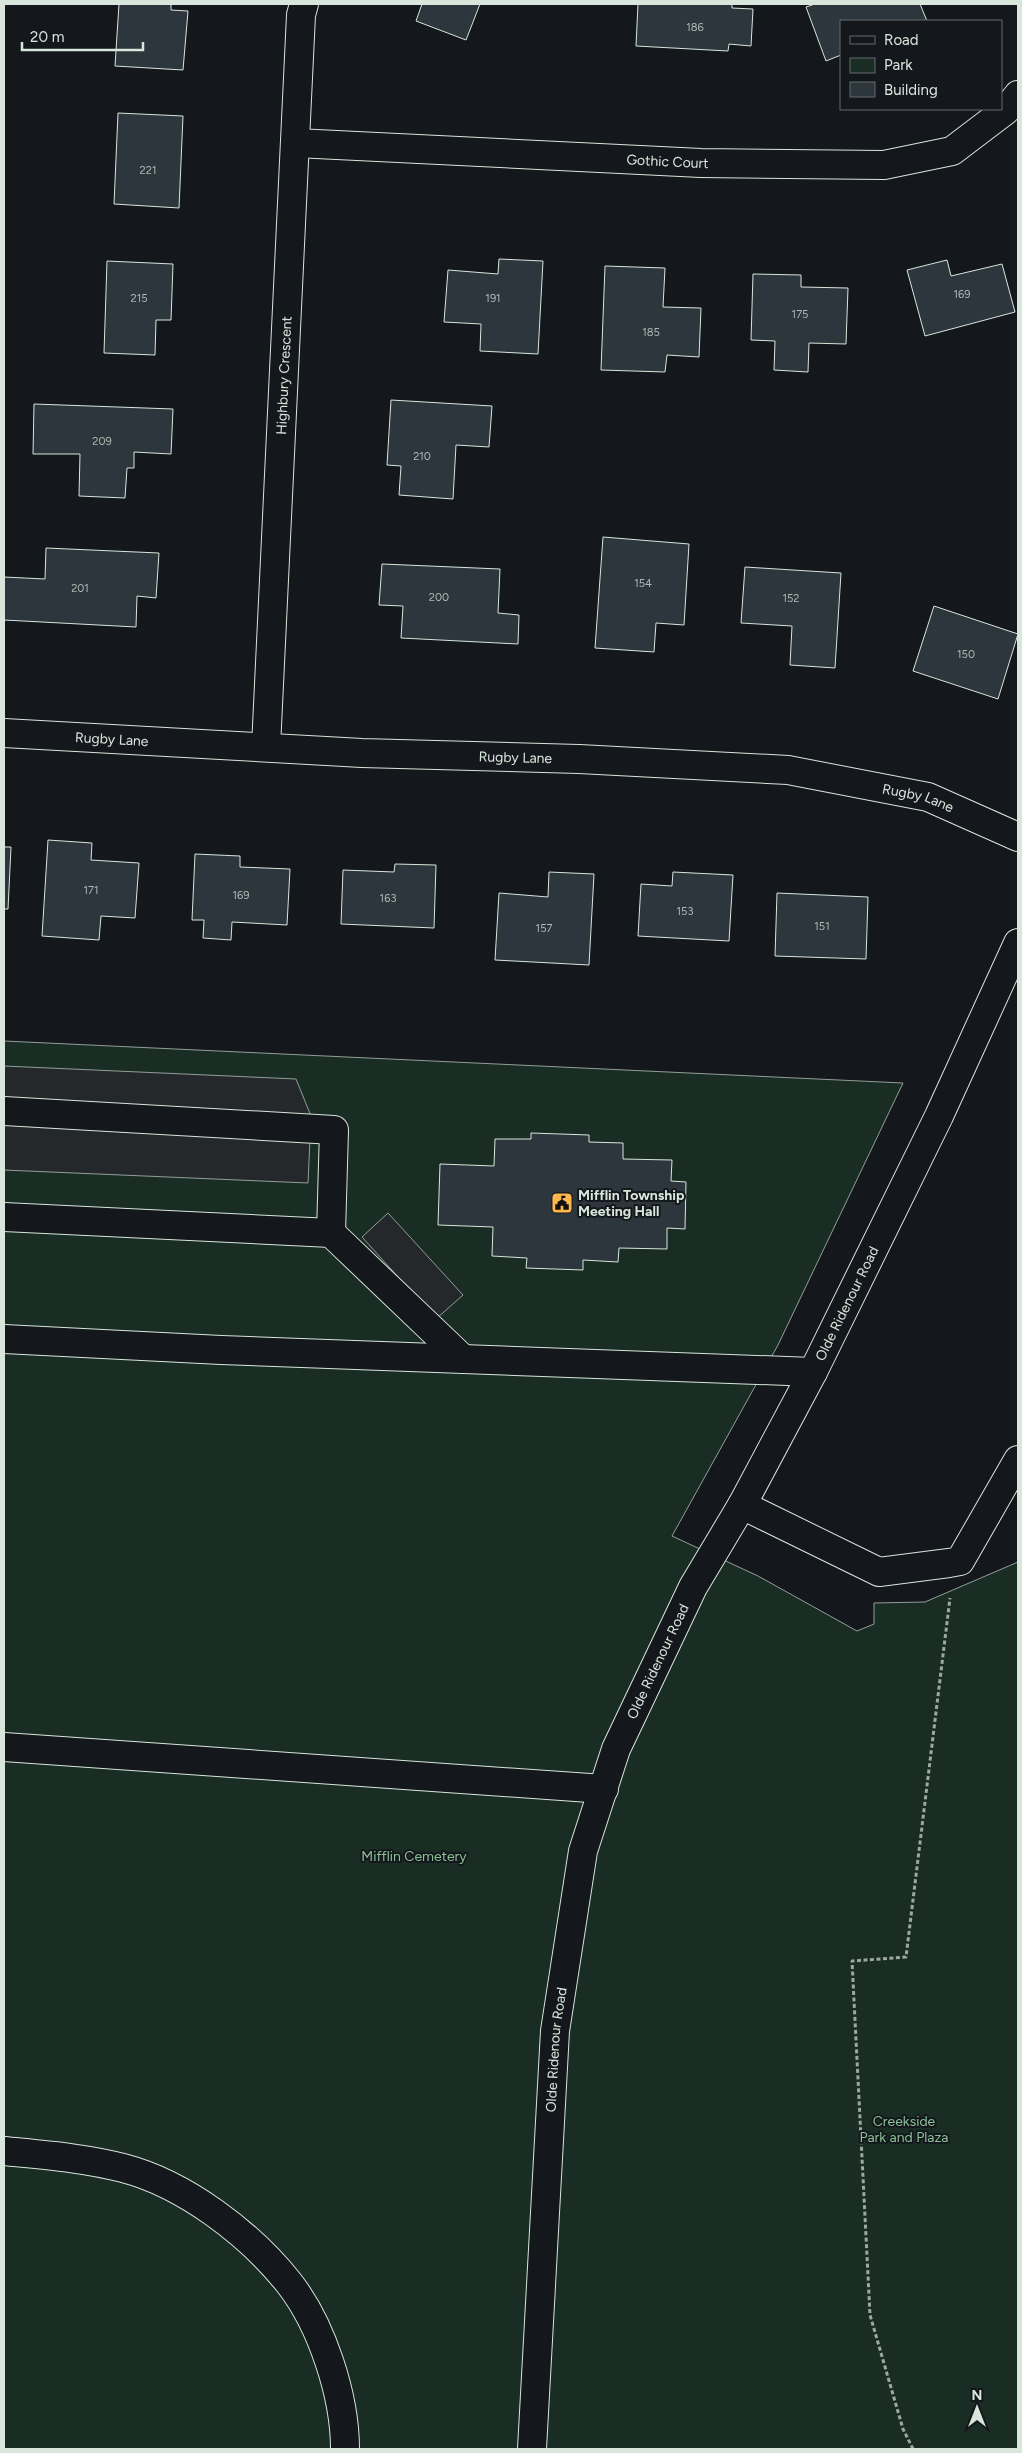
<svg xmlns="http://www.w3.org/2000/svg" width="1022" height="2453" viewBox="0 0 1022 2453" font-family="Figtree,sans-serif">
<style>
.green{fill:#1a2d24;stroke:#939e99}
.parking{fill:#24282b;stroke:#939e99}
.building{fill:#2c363c;stroke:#d8e6dc}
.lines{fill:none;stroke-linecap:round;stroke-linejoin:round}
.minor-casing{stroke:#d8e6dc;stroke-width:30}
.path{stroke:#9da8a2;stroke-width:3;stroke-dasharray:4 2.5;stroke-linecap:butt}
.minor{stroke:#14181c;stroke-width:28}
.labels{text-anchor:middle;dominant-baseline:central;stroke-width:4;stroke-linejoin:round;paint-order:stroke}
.number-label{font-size:11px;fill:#adbab4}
.street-label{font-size:14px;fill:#d8e6dc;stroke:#14181c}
.poi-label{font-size:14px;font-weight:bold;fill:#d8e6dc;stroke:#14181c;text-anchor:start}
.park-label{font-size:14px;fill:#8ac095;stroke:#14181c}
</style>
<rect width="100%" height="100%" fill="#14181c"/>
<path class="green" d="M4,1041L903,1083L778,1345L672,1536L758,1576L857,1631L874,1624V1603L925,1602L1018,1562V2449H4Z"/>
<g class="parking">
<path d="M4,1066L296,1079L311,1116L308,1183L4,1170Z"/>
<path d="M388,1213L463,1295L436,1319L362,1237Z"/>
</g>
<g class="building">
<path d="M119,4H171V10L188,11L183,70L115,66Z"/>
<path d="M422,4H480L466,40L416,21Z"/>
<path d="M638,4H732V8L753,9L751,46L729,44L728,51L636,46Z"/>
<path d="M815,4H920L927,21H841V55L826,61L806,7Z"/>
<path d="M118,113L183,116L179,208L114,204Z"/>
<path d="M499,259L543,261L538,354L480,351L481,324L444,322L448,270L498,274Z"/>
<path d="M947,260L951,276L1002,264L1015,312L925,336L907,270Z"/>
<path d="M107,261L173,264L171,320H156L155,355L104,353Z"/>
<path d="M605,266L665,268L663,307L701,308L699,357L667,355L665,372L601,370Z"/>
<path d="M753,274L801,275V287L848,288L846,344L809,343L808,372L774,370L775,341L751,340Z"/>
<path d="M391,400L492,406L489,447L456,445L453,499L399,495L401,466L387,465Z"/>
<path d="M34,404L173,409L171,454L134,452V468H127L125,498L79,496L80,454H33Z"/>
<path d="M603,537L689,544L684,625L656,623L654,652L595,648Z"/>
<path d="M46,548L159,553L156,598L137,596L136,627L4,620V577L45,579Z"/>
<path d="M382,564L500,569L498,613L519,615L518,644L401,638L403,606L379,605Z"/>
<path d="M745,567L841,573L835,668L790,665L792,626L741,623Z"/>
<path d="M934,606L1018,634L998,699L913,671Z"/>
<path d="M48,840L92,843L91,860L139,863L135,918L101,916L99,940L42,936Z"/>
<path d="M4,847H11L8,909H4Z"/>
<path d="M195,854L240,856V867L290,869L287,925L232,922L231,940L203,938L204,920H192Z"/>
<path d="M395,864L436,865L434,928L341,924L343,870L394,872Z"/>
<path d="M549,872L594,874L589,965L495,960L499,893L548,897Z"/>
<path d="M673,872L733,875L729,941L638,936L641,884L672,886Z"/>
<path d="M777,893L868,897L866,959L775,956Z"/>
<path d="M531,1133L589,1135V1142L623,1143V1159L672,1160L671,1181L686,1182L685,1229L667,1228V1249L619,1248L618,1262L583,1260V1270L526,1268L527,1258L492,1256L493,1227L438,1225L440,1164L494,1166L495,1139H531Z"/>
</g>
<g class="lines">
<g class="minor-casing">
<g id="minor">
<path id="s1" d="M296,143L701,163L884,165L952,151L1006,110L1018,95"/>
<path id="s2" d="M4,733L362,753L579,759L788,770L928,797L1018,837"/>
<path id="s3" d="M266,747L301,15L304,4"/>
<path d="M4,1111L334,1130L331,1233"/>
<path d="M4,1217L331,1233L463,1359"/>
<path d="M4,1339L221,1350L813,1372"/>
<path d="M742,1505L879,1572L949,1563L960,1561L1018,1460"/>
<path d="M4,1747L604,1789"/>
<path d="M4,2151C44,2155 85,2158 123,2168C185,2184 250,2234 289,2283C322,2325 345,2396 345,2449"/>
<path id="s4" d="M532,2449L555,2031L583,1851L616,1749L693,1587L742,1505L813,1372L939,1116L1018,943"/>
</g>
</g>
<path class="path" d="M913,2449L903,2429L870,2315L852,1961L906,1957L950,1598"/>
<use href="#minor" class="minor"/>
</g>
<defs>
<g id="civic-square" transform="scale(1.125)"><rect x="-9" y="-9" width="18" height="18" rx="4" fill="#ffb74d" stroke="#14181c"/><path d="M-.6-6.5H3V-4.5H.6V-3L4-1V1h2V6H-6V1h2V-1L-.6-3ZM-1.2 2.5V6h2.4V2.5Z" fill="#111"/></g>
</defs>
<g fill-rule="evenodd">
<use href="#civic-square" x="562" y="1203"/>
</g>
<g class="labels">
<g class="number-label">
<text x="695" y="27">186</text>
<text x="148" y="170">221</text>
<text x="962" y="294">169</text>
<text x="139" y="298">215</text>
<text x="493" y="298">191</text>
<text x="800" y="314">175</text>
<text x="651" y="332">185</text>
<text x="102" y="441">209</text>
<text x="422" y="456">210</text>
<text x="643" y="583">154</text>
<text x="80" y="588">201</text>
<text x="439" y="597">200</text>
<text x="791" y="598">152</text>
<text x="966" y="654">150</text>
<text x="91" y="890">171</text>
<text x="241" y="895">169</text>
<text x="388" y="898">163</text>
<text x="685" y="911">153</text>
<text x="822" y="926">151</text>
<text x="544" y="928">157</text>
</g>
<g class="street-label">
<text stroke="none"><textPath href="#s1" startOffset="372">Gothic Court</textPath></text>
<text stroke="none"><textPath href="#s3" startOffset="372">Highbury Crescent</textPath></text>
<text stroke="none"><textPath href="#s2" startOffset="108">Rugby Lane</textPath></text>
<text stroke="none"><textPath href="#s2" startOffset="512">Rugby Lane</textPath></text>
<text stroke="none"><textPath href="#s2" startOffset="918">Rugby Lane</textPath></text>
<text stroke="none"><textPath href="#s4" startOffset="1210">Olde Ridenour Road</textPath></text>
<text stroke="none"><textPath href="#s4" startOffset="805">Olde Ridenour Road</textPath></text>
<text stroke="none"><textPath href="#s4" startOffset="400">Olde Ridenour Road</textPath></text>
</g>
<g class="poi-label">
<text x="578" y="1195">Mifflin Township<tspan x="578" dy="16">Meeting Hall</tspan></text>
</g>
<g class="park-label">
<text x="414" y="1856">Mifflin Cemetery</text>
<text x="904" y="2121">Creekside<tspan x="904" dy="16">Park and Plaza</tspan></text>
</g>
</g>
<rect width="1022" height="2453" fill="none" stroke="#d8e6dc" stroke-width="10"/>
<rect x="840" y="20" width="162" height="90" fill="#14181c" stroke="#626a69"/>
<rect x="850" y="36" width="25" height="8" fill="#14181c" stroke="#626a69"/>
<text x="884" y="45" font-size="15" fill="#d8e6dc">Road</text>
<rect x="850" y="58" width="25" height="15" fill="#1a2d24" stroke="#626a69"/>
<text x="884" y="70" font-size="15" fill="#d8e6dc">Park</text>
<rect x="850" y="82" width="25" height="15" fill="#2c363c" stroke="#626a69"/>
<text x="884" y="95" font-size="15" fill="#d8e6dc">Building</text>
<g transform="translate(977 2408)" stroke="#14181c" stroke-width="4" paint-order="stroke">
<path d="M0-4L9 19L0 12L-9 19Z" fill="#d8e6dc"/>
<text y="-8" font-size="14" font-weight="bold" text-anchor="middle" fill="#d8e6dc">N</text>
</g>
<path d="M22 42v8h121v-8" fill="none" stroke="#d8e6dc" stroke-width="2.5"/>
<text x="30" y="42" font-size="15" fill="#d8e6dc" stroke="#14181c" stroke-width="4" paint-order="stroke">20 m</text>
</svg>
